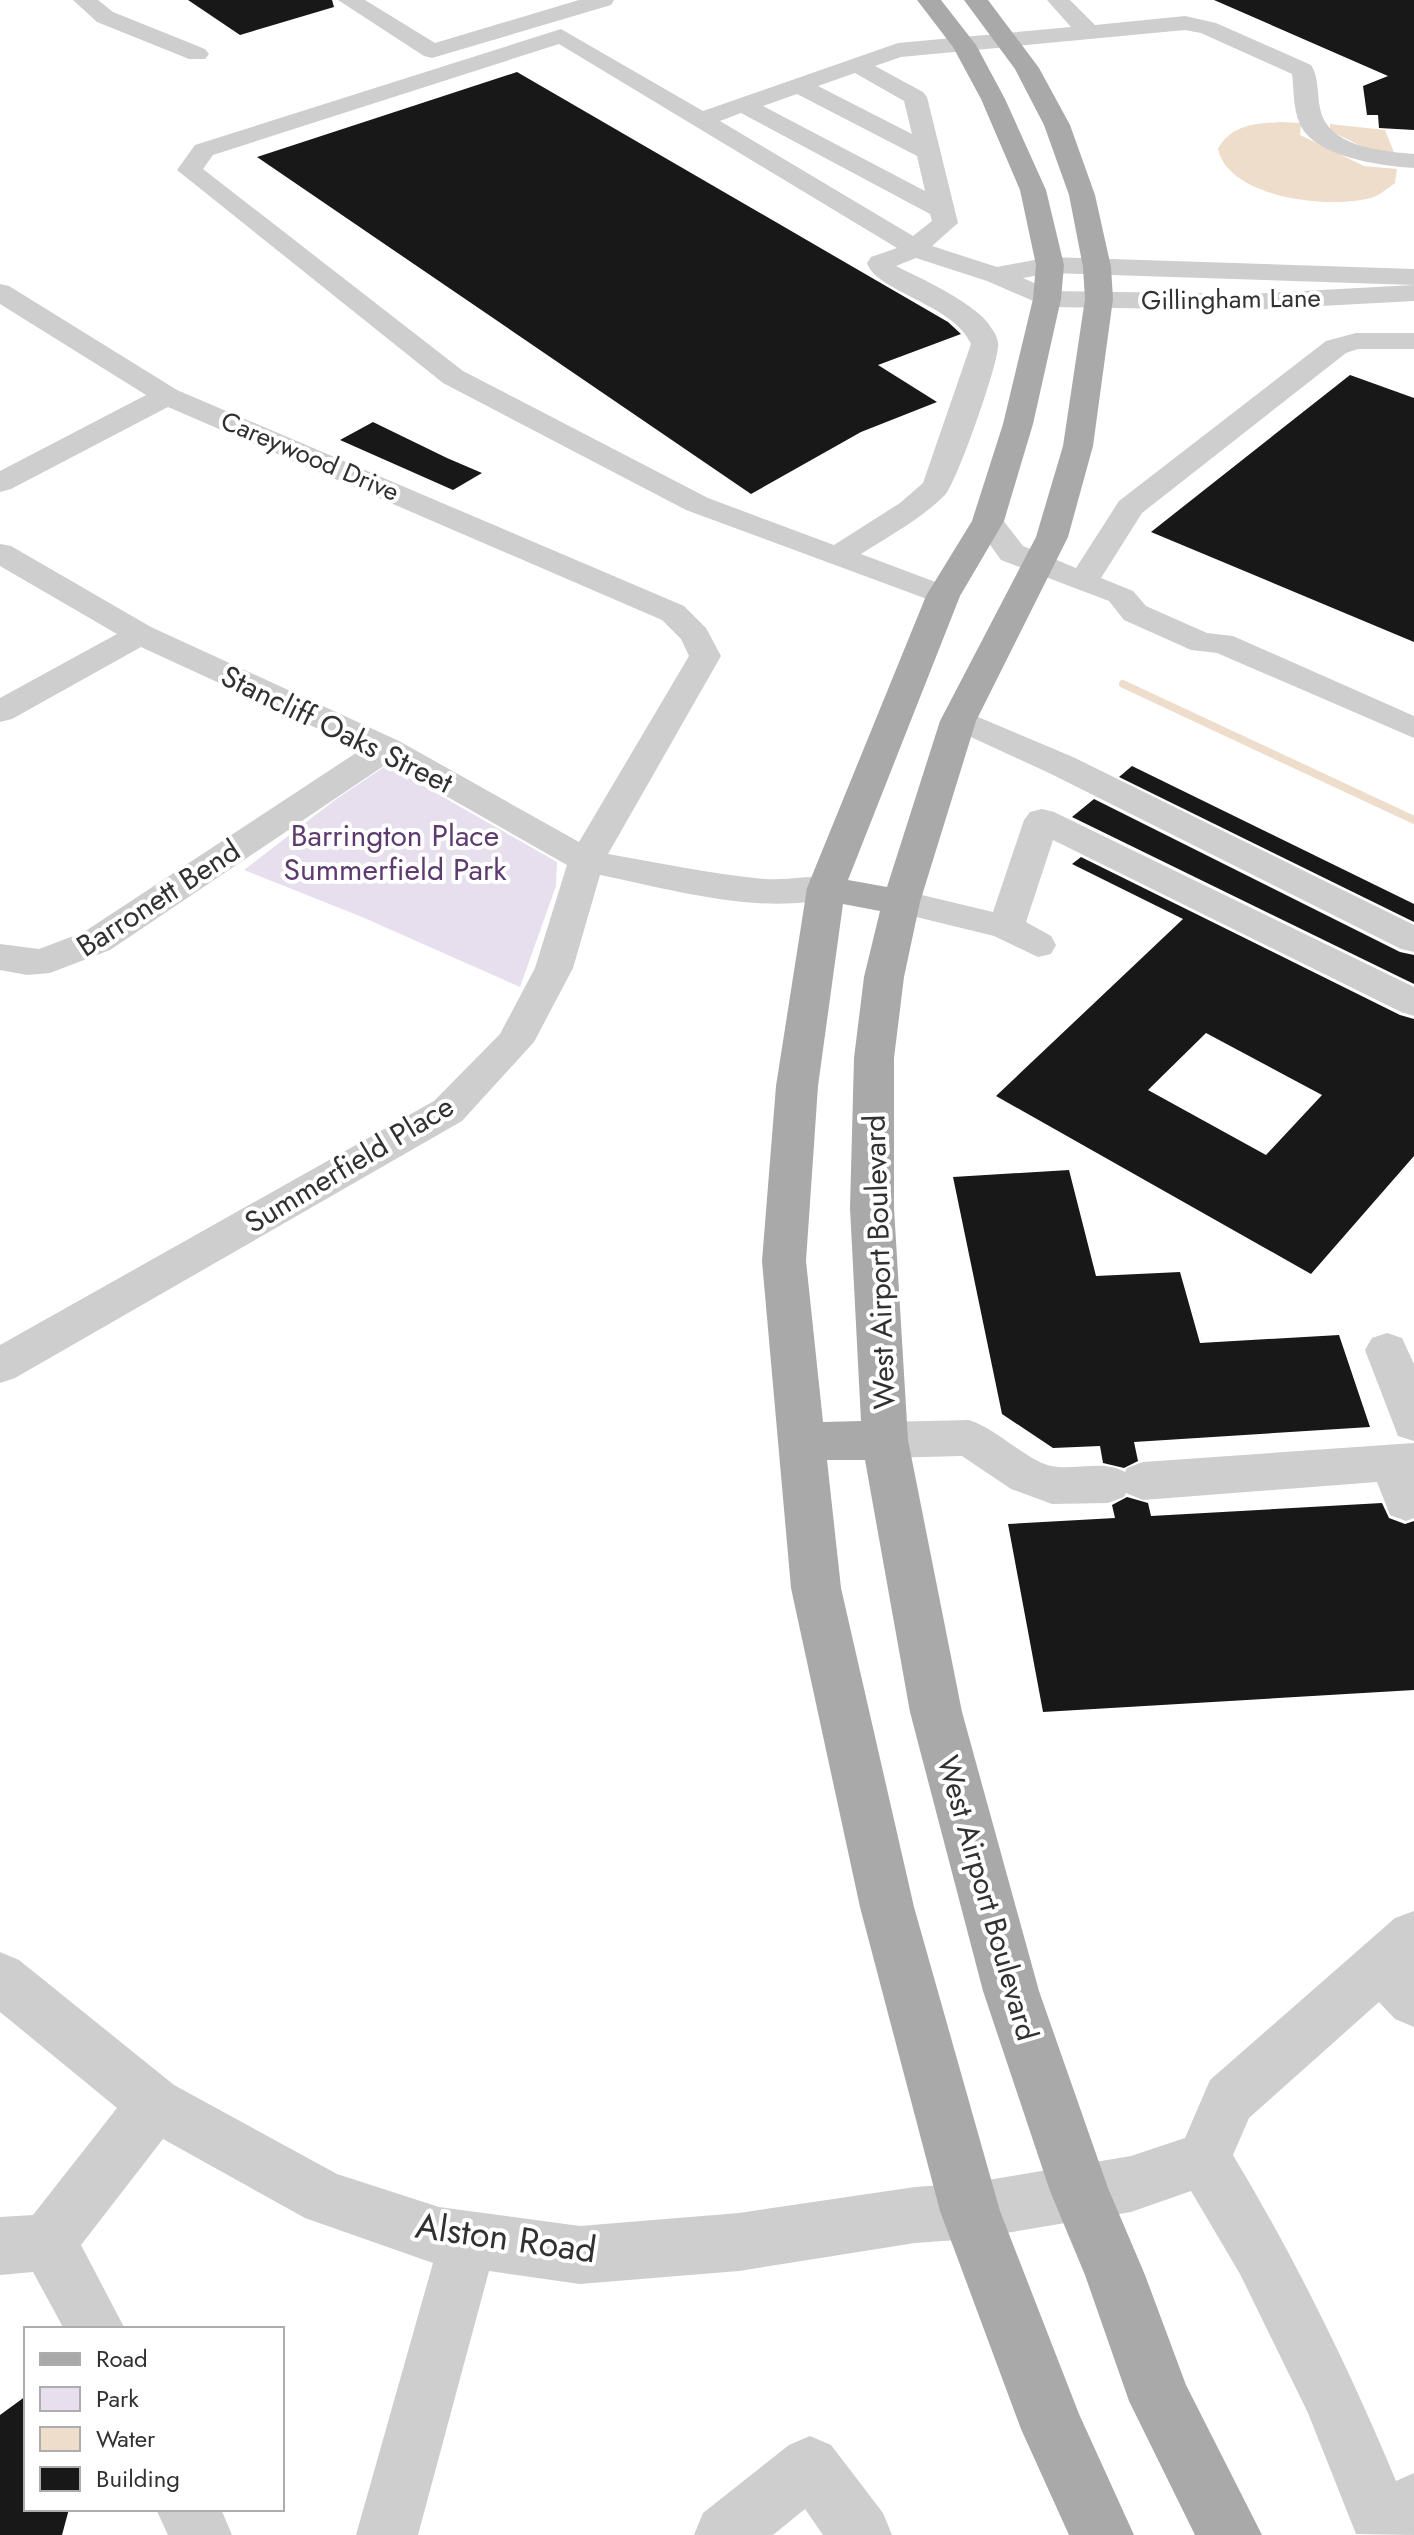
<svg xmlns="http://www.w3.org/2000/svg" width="1414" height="2535" viewBox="0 0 1414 2535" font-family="Jost,sans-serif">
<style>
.green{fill:#e8dfee}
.water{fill:#eeddca}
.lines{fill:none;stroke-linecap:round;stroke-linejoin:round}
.stream{stroke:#eeddca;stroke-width:8}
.building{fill:#181818;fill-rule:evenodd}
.minor{fill:#cecece;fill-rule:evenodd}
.major{fill:#a9a9a9;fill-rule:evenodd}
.labels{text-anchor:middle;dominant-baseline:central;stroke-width:8;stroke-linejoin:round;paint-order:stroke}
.far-street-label{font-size:26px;fill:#313131;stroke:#fff}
.street-label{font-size:30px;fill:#313131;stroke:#fff}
.park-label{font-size:30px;fill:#5d3b6f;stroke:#fff}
.near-street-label{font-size:36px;fill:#313131;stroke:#fff}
</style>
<rect width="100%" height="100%" fill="#fff"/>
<path class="green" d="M387,765L557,862L556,886L520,987L362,917L244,870L335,800Z"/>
<g class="water">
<path d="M1280,122L1301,123L1300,135L1364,166L1397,169L1395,183C1388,188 1381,194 1374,197C1333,210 1229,199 1218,149C1231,125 1254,124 1280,122Z"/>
<path d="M1330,124L1385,130L1395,155L1374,152L1330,131Z"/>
</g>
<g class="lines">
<path class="stream" d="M1123,684L1414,820"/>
</g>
<g class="building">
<path d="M188,0H332L334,7L240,35Z"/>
<path d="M1214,0H1414V130L1379,128L1378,115H1367L1363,86L1388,76Z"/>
<path d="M517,72L948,322L961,334L878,365L937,402L861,432L751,494L257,157Z"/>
<path d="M1350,375L1414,398V642L1151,532Z"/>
<path d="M373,422L447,458L482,473L453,490L340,440Z"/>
<path d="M1132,766L1414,904V922L1119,777Z"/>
<path d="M1094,799L1400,952L1414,955V984L1072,817Z"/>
<path d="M1081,857L1400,1015L1414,1019V1156L1311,1274L996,1096L1183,919L1072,864ZM1206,1033L1322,1095L1266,1155L1148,1090Z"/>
<path d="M1069,1170L1096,1276L1180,1272L1200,1343L1339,1335L1370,1427L1134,1442L1138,1461L1124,1468L1103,1463L1100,1446L1053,1448L1002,1414L953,1177Z"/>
<path d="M1127,1497L1148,1503L1151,1516L1382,1503L1389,1518L1405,1524L1414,1521V1690L1043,1712L1008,1524L1115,1518L1112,1505Z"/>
<path d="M26,2396V2509H69L62,2535H0V2415Z"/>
</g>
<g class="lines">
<g class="minor">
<path d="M73,0H98L113,12L205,49L209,54L205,59H189L97,22Z"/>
<path d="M338,0H365L435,43L579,0H614L611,5L432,58L424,56Z"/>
<path d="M1047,0H1070L1095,25L1185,16L1216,23L1311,65C1319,77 1317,94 1320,108C1327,147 1381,151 1414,154V168C1382,166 1314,157 1300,124C1293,109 1294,90 1292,74L1201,33L1185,30L901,57L875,66L923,92L927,97L958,223L932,246L997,267L1050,257L1414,269V285L1050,273L1023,278L1052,291L1249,294L1414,285V301L1249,310L1047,307L987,281L916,258L896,266C920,278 980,305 992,329C995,333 999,341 998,346C998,365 957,482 945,495C921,519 889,536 861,554L954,589L959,596L954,603L943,605L686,510L443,383L177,170L195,145L561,29L703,111L898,43L1071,27ZM559,44L897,248L871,257L867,263C875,291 955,305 971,344L923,483L900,503L834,545L708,498L463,371L203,169L213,155ZM855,73L904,101L912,134L818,86ZM797,94L917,156L925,191L763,106ZM741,113L930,214L932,221L913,236L720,121Z"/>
<path d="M0,284L9,286L177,390L684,606L706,628L721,656L608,854C660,863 711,874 764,879C789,881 814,873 839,880L844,888L839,896C763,917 675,890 600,875L573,968L534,1042L462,1121L15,1378L0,1383V1345L434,1101L500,1034L535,968L567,865L388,763L110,950L50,973L27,975L0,970V944L39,949L84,932L362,749L141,647L12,719L0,722V698L117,634L0,566V544L11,546L151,627L399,741L579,842L689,656L681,639L662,620L168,407L11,489L0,492V471L146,395L0,304Z"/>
<path d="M1356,333H1414V349H1358L1346,353L1142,513L1101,578L1133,591L1146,606L1207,633L1233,636L1414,716V738L1217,653L1191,650L1124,620L1109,601L1001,560L973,521L977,515L988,512L999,515L1023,546L1076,568L1119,501L1326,341Z"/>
<path d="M959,709L1073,757L1414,925V952L1401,949L1049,773L947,726L942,719L947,712Z"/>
<path d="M1042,809L1054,812L1414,987V1016L1401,1012L1053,840L1026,922L1051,936L1056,945L1051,954L1038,957L994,936L888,910L883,902L888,894L901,890L993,912L1024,820L1030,812Z"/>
<path d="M1387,1333L1402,1338L1414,1364V1441L1398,1436L1365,1350L1372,1338Z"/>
<path d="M969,1420C997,1429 1026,1460 1051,1466C1076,1471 1102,1459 1125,1472L1127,1468L1143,1462L1414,1443V1518L1406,1521L1390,1515L1377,1482L1143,1500L1126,1493L1124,1497L1108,1503L1052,1504L1011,1489L962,1456L885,1458L869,1453L863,1440L869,1427L885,1422Z"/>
<path d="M1414,1911V2027L1395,2019L1379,2002L1249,2118L1233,2155C1296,2260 1349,2368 1396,2481L1414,2473V2535L1356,2534L1308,2413L1240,2274L1191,2191L1131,2212L970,2239L915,2243L739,2271L580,2284L489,2271L418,2535H356L433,2263L305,2218L163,2139L81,2245L125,2329H64L33,2272L0,2275V2217L33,2215L117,2108L0,2012V1952L19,1960L174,2085L337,2174L439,2207L580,2226L739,2213L915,2187L970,2183L1131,2156L1185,2138L1210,2080L1395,1918Z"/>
<path d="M810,2436L831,2445L883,2513L892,2535H823L805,2509L773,2535H694L703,2513L789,2445Z"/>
<path d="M156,2509H221L232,2535H168Z"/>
</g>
<path class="major" d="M917,0H941L976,45L1005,99L1046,190L1064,265L1061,299L1033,424L1004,521L960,596L848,880L887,887L940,721L1036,537L1063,446L1085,299L1083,267L1069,195L1044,125L1015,69L964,0H988L1039,68L1070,125L1095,195L1111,267L1113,299L1093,446L1068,537L976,721L920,902L904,977L894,1058V1208L908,1440L962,1712L1039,1991L1108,2188L1145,2275L1186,2385L1262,2535H1195L1129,2401L1085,2275L1050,2191L983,1991L910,1712L865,1460H827L841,1588L914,1907L1000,2211L1079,2414L1134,2535H1069L1021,2429L940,2211L860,1907L791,1588L762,1261L776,1086L807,888L926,596L972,521L1003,424L1033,299L1036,265L1020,190L981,99L953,47ZM843,904L880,911L864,977L854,1058L850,1208L861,1421L823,1422L806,1261L818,1086Z"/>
</g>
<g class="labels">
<g class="far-street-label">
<text transform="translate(1231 299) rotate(-1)">Gillingham Lane</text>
<text transform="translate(310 456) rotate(23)">Careywood Drive</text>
</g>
<g class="street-label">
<text transform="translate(337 729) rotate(26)">Stancliff Oaks Street</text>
<text transform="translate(158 898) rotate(-33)">Barronett Bend</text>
<text transform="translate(349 1164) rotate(-31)">Summerfield Place</text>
<text transform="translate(879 1262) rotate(-92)">West Airport Boulevard</text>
<text transform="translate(988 1898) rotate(74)">West Airport Boulevard</text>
</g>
<g class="park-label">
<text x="395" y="835">Barrington Place<tspan x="395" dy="34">Summerfield Park</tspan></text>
</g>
<g class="near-street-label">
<text transform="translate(506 2237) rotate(8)">Alston Road</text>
</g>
</g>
<rect x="24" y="2327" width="260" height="184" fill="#ffffff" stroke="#adadad" stroke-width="2"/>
<rect x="40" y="2353" width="40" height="12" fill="#a9a9a9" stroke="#adadad" stroke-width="2"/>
<text x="96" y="2367" font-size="24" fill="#313131">Road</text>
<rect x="40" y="2387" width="40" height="24" fill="#e8dfee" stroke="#adadad" stroke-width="2"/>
<text x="96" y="2407" font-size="24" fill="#313131">Park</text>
<rect x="40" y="2427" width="40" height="24" fill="#eeddca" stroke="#adadad" stroke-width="2"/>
<text x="96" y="2447" font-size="24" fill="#313131">Water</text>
<rect x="40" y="2467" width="40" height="24" fill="#181818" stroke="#adadad" stroke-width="2"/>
<text x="96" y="2487" font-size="24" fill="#313131">Building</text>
</svg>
